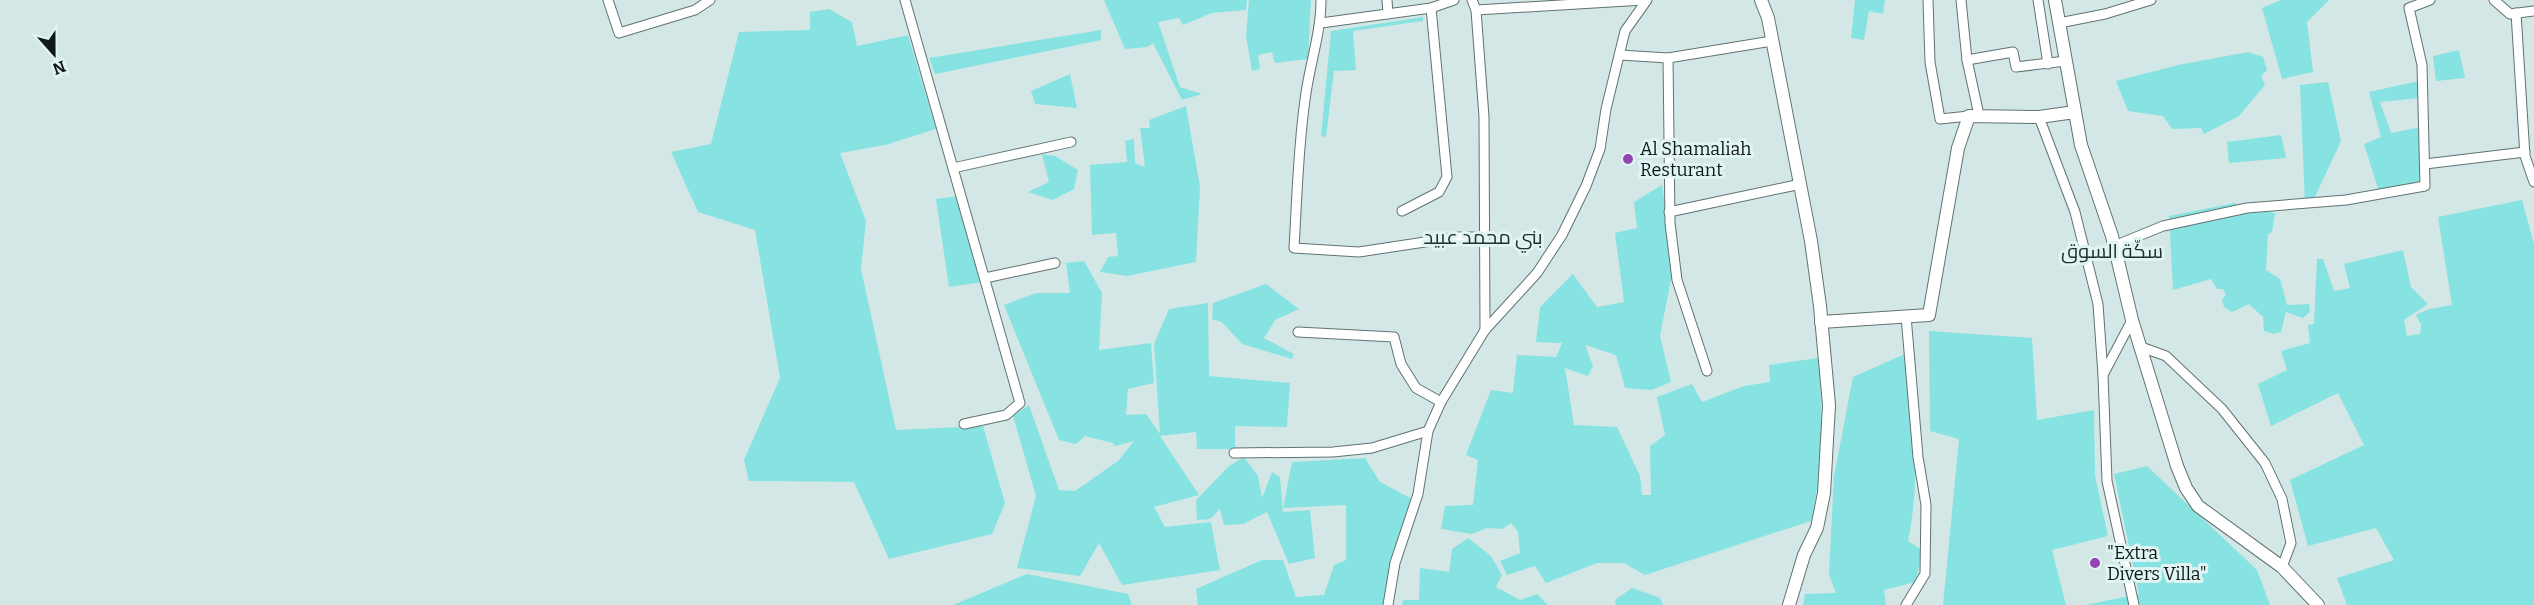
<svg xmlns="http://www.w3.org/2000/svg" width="2534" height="605" viewBox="0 0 2534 605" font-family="Bitter,Cairo,serif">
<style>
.green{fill:#87e3e1}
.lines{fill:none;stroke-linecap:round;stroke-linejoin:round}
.street-casing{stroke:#617272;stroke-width:11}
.secondary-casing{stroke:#617272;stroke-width:14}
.street{stroke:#fff;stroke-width:9}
.secondary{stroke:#fff;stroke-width:12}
.poi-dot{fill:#9444b3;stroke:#e0f4f4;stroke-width:2}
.labels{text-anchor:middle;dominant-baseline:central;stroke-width:6;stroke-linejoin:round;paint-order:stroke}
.poi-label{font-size:18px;fill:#111818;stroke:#e0f4f4;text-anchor:start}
.neighbourhood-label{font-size:20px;fill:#213131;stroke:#e0f4f4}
</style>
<rect width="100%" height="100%" fill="#d3e7e6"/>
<g class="green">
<path d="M1104,0H1247L1246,10L1212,13L1183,25L1179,18L1158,22L1180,87L1202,94L1182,100L1153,43L1147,47L1125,49Z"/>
<path d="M1249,0H1311L1308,59L1275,63L1272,52L1258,55L1260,69L1252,71L1246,35Z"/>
<path d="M1855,0H1885L1883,14L1869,11L1864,40L1851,38Z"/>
<path d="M2281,0H2337H2329L2307,22L2313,72L2282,79L2262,8Z"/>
<path d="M829,9L852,22L857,46L908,35L936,129L885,145L840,153L866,221L861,269L896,430L983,426L1005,503L992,534L889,559L854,482L749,481L744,460L780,378L755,230L698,212L671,152L711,144L739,32L810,30V12Z"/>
<path d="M1423,17V21L1353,31L1356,70L1334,71L1326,137L1321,136L1331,31Z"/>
<path d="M1101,30V40L935,74L929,58Z"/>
<path d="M2459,50L2465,78L2436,81L2433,56Z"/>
<path d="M2248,52L2263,57L2267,70L2261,76L2265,85L2239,116L2204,134L2201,128L2172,129L2163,116L2128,111L2116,81L2178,65Z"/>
<path d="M1070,74L1077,108L1035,104L1031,91Z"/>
<path d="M2419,81L2420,98L2380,102L2391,133L2421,127L2422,182L2379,192L2364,144L2381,137L2369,92Z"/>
<path d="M2328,82L2341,141L2314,199L2305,204L2300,85Z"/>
<path d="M1186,106L1200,187L1196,262L1127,276L1100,272L1108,257L1118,256L1116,233L1092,235L1090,165L1127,162L1125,141L1134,139L1135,163L1145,167L1140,128H1150L1149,120Z"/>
<path d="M2281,135L2286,158L2229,163L2227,142Z"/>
<path d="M1042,154L1055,156L1078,170L1074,189L1053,200L1028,192L1049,182Z"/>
<path d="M1662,185L1674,264L1660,336L1671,382L1652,390L1625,388L1616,355L1585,345L1593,366L1588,376L1565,368L1574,425L1617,427L1640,476L1642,495H1651L1650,446L1665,435L1657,397L1692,384L1702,402L1744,386L1770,382L1769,365L1818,358C1823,413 1824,467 1811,521L1645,575L1624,563H1597L1546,583L1535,566L1507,575L1500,561L1520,553L1518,532L1511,523L1502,529L1487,528L1472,534L1441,529L1445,506L1473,505L1478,460L1466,455L1491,390L1513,393L1517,355L1556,357L1562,343L1536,342L1540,307L1573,274L1597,307L1624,302L1615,233L1637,228L1634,202Z"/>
<path d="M958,196L983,282L949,287L936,199Z"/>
<path d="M2522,200L2534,244V605H2347L2337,578L2394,560L2376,528L2308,546L2290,480L2364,445L2338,393L2271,426L2258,384L2287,370L2281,351L2310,343L2308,325L2314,324L2317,259H2323L2334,291L2350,288L2344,264L2403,250L2411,287L2428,304L2404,320L2407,336L2420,334L2421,325L2416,315L2429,309L2452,305L2438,217Z"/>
<path d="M2235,203L2240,207L2275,213L2272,232L2268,234L2266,270L2280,279L2287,305L2309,304L2310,312L2303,318L2286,312L2281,332L2274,334L2264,331L2263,317L2249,304L2232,312L2224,307L2222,300L2226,295L2223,289H2217L2211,279L2173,290L2169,216Z"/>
<path d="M1084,261L1102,293L1099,350L1151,343L1154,383L1128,389L1126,415L1146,414L1160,434L1154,344L1169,309L1208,303L1209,376L1290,383L1287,427L1235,426V449H1197L1196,432L1160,436L1199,495L1154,507L1165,527L1211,522L1220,570L1122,585L1099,543L1080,576L1017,568L1036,496L1013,416L1029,405L1059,490L1075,491L1118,461L1134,441L1115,446L1113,443L1085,436L1076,444L1059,440L1004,305L1036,293H1070L1066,263Z"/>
<path d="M1266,284L1299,309L1275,320L1264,338L1294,354L1292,359L1242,344L1222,322L1212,319L1213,303Z"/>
<path d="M1929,331L2032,338L2037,420L2094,410L2095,476L2108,536L2052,550L2066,605H1943L1959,439L1930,431Z"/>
<path d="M1907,353C1914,416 1921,479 1908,541L1922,550L1916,582L1884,590L1886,605H1803L1805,594L1836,593L1829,574L1834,476L1853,377Z"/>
<path d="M1244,457L1258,476L1262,498L1272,472L1280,477L1283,512L1310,510L1315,558L1289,564L1267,512L1243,524L1224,525L1220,509L1210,519L1197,520L1196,500L1229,466Z"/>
<path d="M1365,458L1380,482L1414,500L1387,605H1198L1196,589L1262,560H1283L1296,597L1324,595L1334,565L1346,560V505L1283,508L1292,462Z"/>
<path d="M2147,466L2257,570L2270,605H2085L2139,594L2114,474Z"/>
<path d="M1468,538L1491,556L1502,575L1496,587L1520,600L1537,594L1548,605H1402L1403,600H1419L1420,568L1449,572L1452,549Z"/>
<path d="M1027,574L1128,594L1132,605H953Z"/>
<path d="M1632,588L1660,598L1663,605H1616L1615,600Z"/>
</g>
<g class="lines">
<g class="street-casing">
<g id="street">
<path d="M608,0L619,33L695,10L710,0"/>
<path d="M905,0L1020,403L1006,415L964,424"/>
<path d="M1321,0C1321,34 1309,66 1305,100C1298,149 1297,198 1294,248L1359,252L1458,237H1483"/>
<path d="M1387,0L1388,14"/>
<path d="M1472,0L1476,10L1484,117L1485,330"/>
<path d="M1928,0L1930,62L1940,119L1969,116"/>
<path d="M1961,0L1967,60L1979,115"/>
<path d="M2038,0L2048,64"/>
<path d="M2494,0L2510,14L2534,11"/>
<path d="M1476,10L1644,0"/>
<path d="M2516,13L2525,156L2534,182"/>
<path d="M1321,23L1431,8L1454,0"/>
<path d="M2059,23L2105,14L2151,0"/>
<path d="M1620,55L1668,58L1772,41"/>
<path d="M1668,58L1670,223L1677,280L1707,371"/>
<path d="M1967,60L2013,52L2016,67L2066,61"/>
<path d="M2039,117L2075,212L2098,304L2103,375"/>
<path d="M2425,164L2525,152"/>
<path d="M953,168L1071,142"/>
<path d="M1402,211L1439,192L1447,177L1431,8"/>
<path d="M1669,212L1801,184"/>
<path d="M2114,246L2163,226L2247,208L2346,200L2425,186L2422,65L2409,8L2430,0"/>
<path d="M985,278L1055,263"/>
<path d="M2132,320L2103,375L2107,481L2134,605"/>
<path d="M1298,332L1394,337L1401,364L1416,388L1441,402"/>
<path d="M2141,347L2166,356L2222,409L2265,463L2282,499L2291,543L2282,567"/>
<path d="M1234,453L1333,452L1372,448L1428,431L1441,402L1485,330L1537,273L1562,235L1586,186L1600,149L1606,109L1625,31L1647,0"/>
<path d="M1388,605L1395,563L1418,494L1428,431"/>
<path d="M1906,605L1925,574L1926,505L1918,457L1906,316"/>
</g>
</g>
<g class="secondary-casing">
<g id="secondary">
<path d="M1761,0L1768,18L1811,241L1820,306L1829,405L1824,493L1817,528L1804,555L1789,605"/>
<path d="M2055,0L2081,145L2112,236L2132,320L2177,466L2186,488L2198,506L2282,567L2318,605"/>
<path d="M1821,322L1929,315L1958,148L1969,116L2039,117L2075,112"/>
</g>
</g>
<use href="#street" class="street"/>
<use href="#secondary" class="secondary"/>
</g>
<g class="poi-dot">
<circle cx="1628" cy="159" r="6"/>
<circle cx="2095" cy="563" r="6"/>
</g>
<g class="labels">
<g class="poi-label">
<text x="1640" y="149">Al Shamaliah<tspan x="1640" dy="21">Resturant</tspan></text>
<text x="2107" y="553">"Extra<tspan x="2107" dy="21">Divers Villa"</tspan></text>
</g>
<g class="neighbourhood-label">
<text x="1483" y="237">بني محمد عبيد</text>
<text x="2112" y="251">سكّة السوق</text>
</g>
</g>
<g transform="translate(54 54) rotate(159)" stroke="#e0f4f4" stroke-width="4.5" paint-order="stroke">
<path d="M0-4.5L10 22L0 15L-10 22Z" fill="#111818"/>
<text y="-9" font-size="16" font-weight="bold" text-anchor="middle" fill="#111818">N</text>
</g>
</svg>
